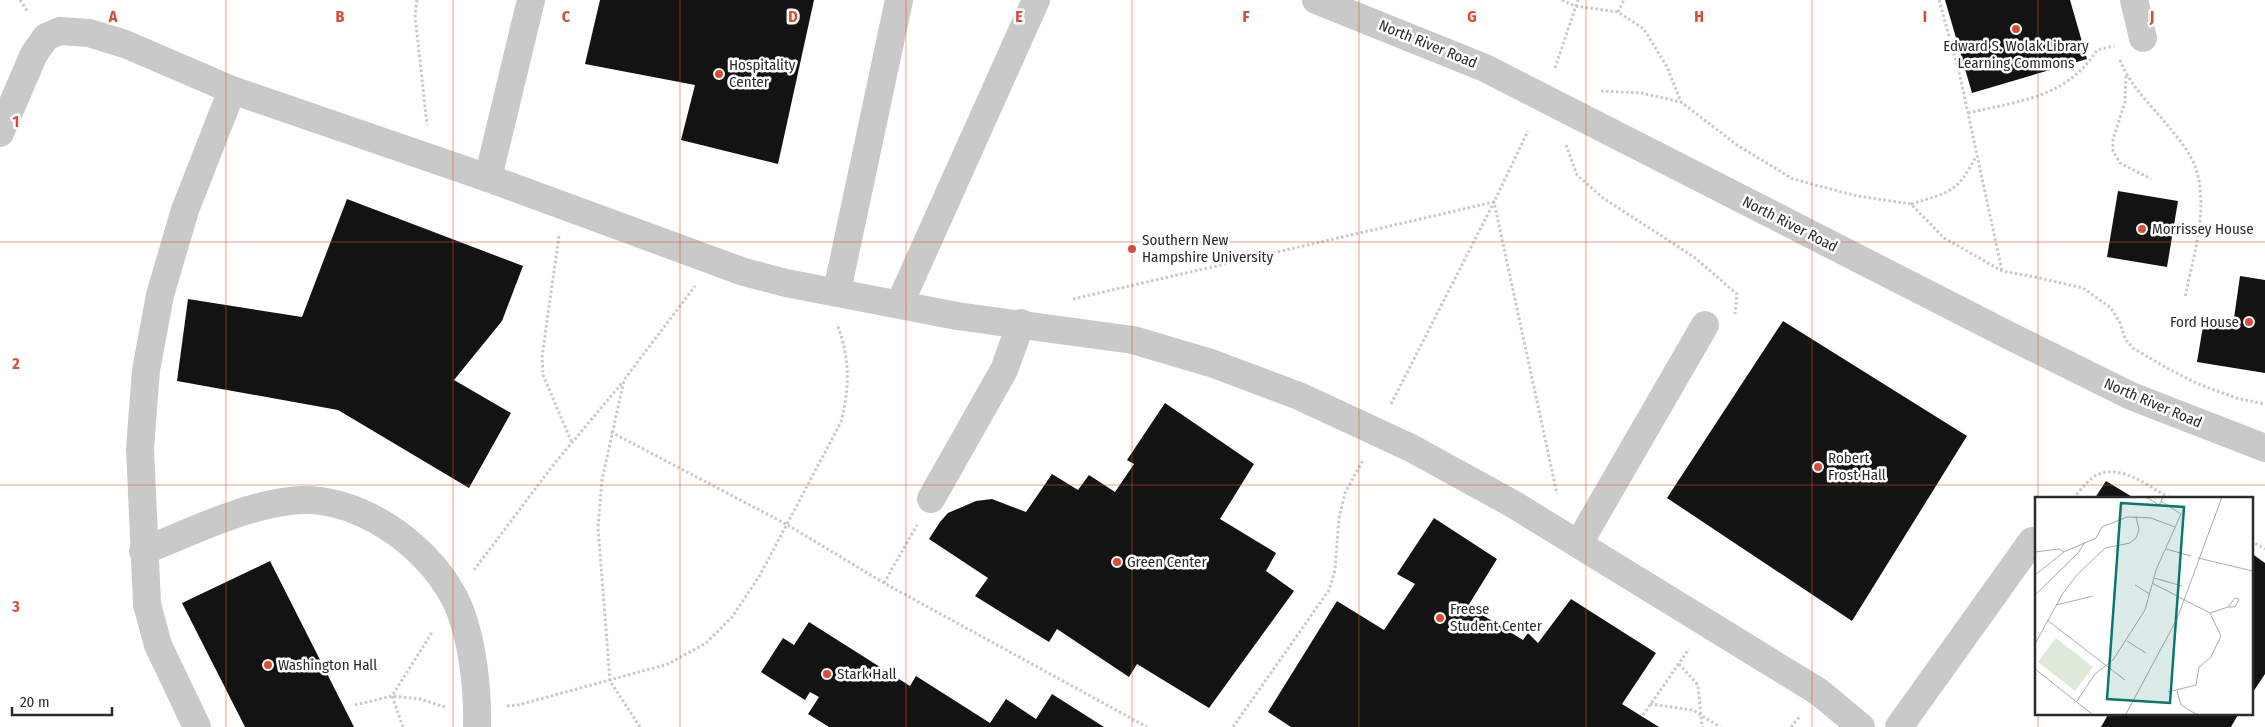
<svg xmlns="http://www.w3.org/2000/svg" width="2265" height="727" viewBox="0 0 2265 727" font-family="'Fira Sans Condensed',sans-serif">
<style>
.building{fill:#131313}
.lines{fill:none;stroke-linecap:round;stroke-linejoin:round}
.path{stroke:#c9c9c9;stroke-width:3;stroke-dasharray:2.5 2.5;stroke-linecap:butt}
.minor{stroke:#c9c9c9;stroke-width:28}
.grid{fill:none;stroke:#d94d38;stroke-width:1;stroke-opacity:0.55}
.poi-dot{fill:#d94d38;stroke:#fff;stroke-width:2}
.labels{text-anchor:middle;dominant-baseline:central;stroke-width:5;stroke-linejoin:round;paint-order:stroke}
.street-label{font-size:15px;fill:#2c2c2c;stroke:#fff}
.poi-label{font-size:15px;fill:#2c2c2c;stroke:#fff;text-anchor:start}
.inset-road{fill:none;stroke:#ababab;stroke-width:1}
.view{fill:#0f766e;fill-opacity:0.15;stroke:#0f766e;stroke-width:2.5}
.inset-edge{fill:none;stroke:#2c2c2c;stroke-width:2.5}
.grid-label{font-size:16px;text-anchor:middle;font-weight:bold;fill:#d94d38;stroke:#fff;stroke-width:5;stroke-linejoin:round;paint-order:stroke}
</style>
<rect width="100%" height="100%" fill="#fff"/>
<g class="building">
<path d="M600,0H814L778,164L681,140L695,85L585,64Z"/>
<path d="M1945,0H2070L2087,59L1972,93Z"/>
<path d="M2118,191L2178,201L2167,267L2107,257Z"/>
<path d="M347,199L523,266L502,321L454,380L511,413L469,488L338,410L177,381L188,299L302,317Z"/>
<path d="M2240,276L2265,280V373L2197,362L2204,320L2233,325Z"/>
<path d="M1783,321L1967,436L1852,621L1667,498Z"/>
<path d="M1165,403L1254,464L1220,519L1276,553L1266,571L1294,591L1209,708L1137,664L1129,677L1057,629L1049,642L975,596L988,578L929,539L940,522L948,513L976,501L992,499L1026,512L1052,474L1078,490L1089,475L1115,492L1134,464L1127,460Z"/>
<path d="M2106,481L2134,498H2095Z"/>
<path d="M1434,518L1497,559L1468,606L1523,640L1528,633L1538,643L1571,599L1656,653L1622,704L1659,727H1291L1268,712L1337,601L1384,630L1415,584L1397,574Z"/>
<path d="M2251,553L2265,563V674L2251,695Z"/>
<path d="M270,561L354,727H245L182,603Z"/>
<path d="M809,622L910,686L916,676L990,723L1006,699L1036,719L1052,694L1104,727H829L808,714L819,697L810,692L805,700L761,672L783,638L794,645Z"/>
<path d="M2109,713H2239L2231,727H2101Z"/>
</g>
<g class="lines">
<g class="path">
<path d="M20,0L28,12"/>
<path d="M417,0L415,15L427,125"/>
<path d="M1562,0L1575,6L1618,12L1644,29L1667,67L1681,102L1737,145L1793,179L1857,196L1911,204L1944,238L2002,271L2035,277L2083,288L2111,308L2120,323L2125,339L2133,348L2165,367L2196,383L2236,398L2265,404"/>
<path d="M1939,0L1960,76L2002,271"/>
<path d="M1618,12L1624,0"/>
<path d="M2120,60C2129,84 2148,102 2164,121C2176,136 2190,151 2196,169C2209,210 2193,257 2185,297"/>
<path d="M1555,68L1578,0"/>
<path d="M2126,76L2125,102L2113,139V151L2120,163L2151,179"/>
<path d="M1601,91L1641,93L1681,102"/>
<path d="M1968,113C2018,101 2067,98 2097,50L2114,46"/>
<path d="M1566,145L1577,175L1603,198L1694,257L1737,294L1735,314"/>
<path d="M1911,204C1949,192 1957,194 1976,156"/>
<path d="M559,236L542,357L543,375L572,443"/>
<path d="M1073,299L1494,202L1528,131"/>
<path d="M1391,404L1494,202L1557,494"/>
<path d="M611,432L786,524L884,583L1147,727"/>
<path d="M2073,498C2080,491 2087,481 2095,476C2120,462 2149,487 2170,498"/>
<path d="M2251,541L2265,549"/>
<path d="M474,570L554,464L622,383"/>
<path d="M884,583L917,525"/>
<path d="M1679,664L1698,685L1702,727"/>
<path d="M1650,704L1693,710L1720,727"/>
<path d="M355,705L392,696L420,699L445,707"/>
<path d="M507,706L518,705L668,664L706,643L732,617L760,575L841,422C850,386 850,358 837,324"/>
<path d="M1643,715L1689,649"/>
<path d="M403,727L392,696L433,631"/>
<path d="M640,727L610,681L598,527L602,480L624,380L695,286"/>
<path d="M1233,727L1329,590L1335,570L1339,518L1345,493L1363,460"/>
<path d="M1791,727L1800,716"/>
</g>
<g class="minor">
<path d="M1316,0L1485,68L2010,336L2131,396L2265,448"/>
<path d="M2134,0L2143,38"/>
<path d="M0,133L34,54L46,37L60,31L89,33L125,44L232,90L488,178L744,272L786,283L957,316L1133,340L1211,363L1299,396L1411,448L1513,504L1819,692L1861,727"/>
<path d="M488,178L531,0"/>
<path d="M837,291L899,0"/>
<path d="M900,303L1036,0"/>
<path d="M931,499L1004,370L1021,323"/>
<path d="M1579,543L1705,325"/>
<path d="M143,551C189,533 240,507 290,501C354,493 425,542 454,597C472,632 478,688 477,727"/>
<path d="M197,727L158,645L147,604L140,448L146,370L160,295L185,210L232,90"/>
<path d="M1899,727L2032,541"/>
</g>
</g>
<path class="grid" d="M226,0V727M453,0V727M680,0V727M906,0V727M1132,0V727M1359,0V727M1586,0V727M1812,0V727M2038,0V498M0,242H2265M0,485H2265M2038,713V727"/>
<g class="poi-dot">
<circle cx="2016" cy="29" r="5"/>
<circle cx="719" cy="74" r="5"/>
<circle cx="2142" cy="229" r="5"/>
<circle cx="1132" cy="249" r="5"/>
<circle cx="2249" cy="322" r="5"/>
<circle cx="1818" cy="467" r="5"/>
<circle cx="1117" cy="562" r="5"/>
<circle cx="1440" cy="618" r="5"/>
<circle cx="268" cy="665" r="5"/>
<circle cx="827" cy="674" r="5"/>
</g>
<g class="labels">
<g class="street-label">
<text transform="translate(1428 44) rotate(22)">North River Road</text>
<text transform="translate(1790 224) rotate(27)">North River Road</text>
<text transform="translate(2153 403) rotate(23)">North River Road</text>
</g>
<g class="poi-label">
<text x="2016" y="46" text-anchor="middle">Edward S. Wolak Library<tspan x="2016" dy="17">Learning Commons</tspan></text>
<text x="729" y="65">Hospitality<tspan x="729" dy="17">Center</tspan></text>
<text x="2152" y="229">Morrissey House</text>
<text x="1142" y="240">Southern New<tspan x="1142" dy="17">Hampshire University</tspan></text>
<text x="2239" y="322" text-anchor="end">Ford House</text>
<text x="1828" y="458">Robert<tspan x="1828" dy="17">Frost Hall</tspan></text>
<text x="1127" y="562">Green Center</text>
<text x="1450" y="609">Freese<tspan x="1450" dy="17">Student Center</tspan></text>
<text x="278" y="665">Washington Hall</text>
<text x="837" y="674">Stark Hall</text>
</g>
</g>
<g transform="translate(2035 497)">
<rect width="218" height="218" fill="#fff"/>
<path d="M21,141L58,170L40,194L3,165Z" fill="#dfe9da"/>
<path class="inset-road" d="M111,0L124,8L128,0M131,52L156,59M0,55L24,52L29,55M163,61L218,74M0,78L29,55L61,41L67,30L92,20L116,21L140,30M119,81L147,89M117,86L175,116L186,139L176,160L164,170L161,188L133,195M100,88L115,97M0,98L43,56L50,45M21,108L58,99M175,116L193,110L200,101L204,102L200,110H193M12,123L90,183M92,144L111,156M0,147L28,96L42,78L70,51L95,46L101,41L104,33L101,19M0,172L57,217M142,194L146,208L161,217M42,204L60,177L78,163L110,113L121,73L146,17L126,4M91,217L142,122L187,0"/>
<path class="view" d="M86,6L149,10L135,206L72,202Z"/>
<rect width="218" height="218" class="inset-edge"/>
</g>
<g class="grid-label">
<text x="113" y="22">A</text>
<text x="340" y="22">B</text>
<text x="566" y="22">C</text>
<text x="793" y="22">D</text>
<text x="1019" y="22">E</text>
<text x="1246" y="22">F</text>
<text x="1472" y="22">G</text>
<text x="1699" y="22">H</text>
<text x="1925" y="22">I</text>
<text x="2152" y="22">J</text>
<text x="16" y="127">1</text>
<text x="16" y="369">2</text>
<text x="16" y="612">3</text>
</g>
<path d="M12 707v8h100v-8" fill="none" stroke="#2c2c2c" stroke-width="2.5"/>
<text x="20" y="707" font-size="15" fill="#2c2c2c" stroke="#ffffff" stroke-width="4" paint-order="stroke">20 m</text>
</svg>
